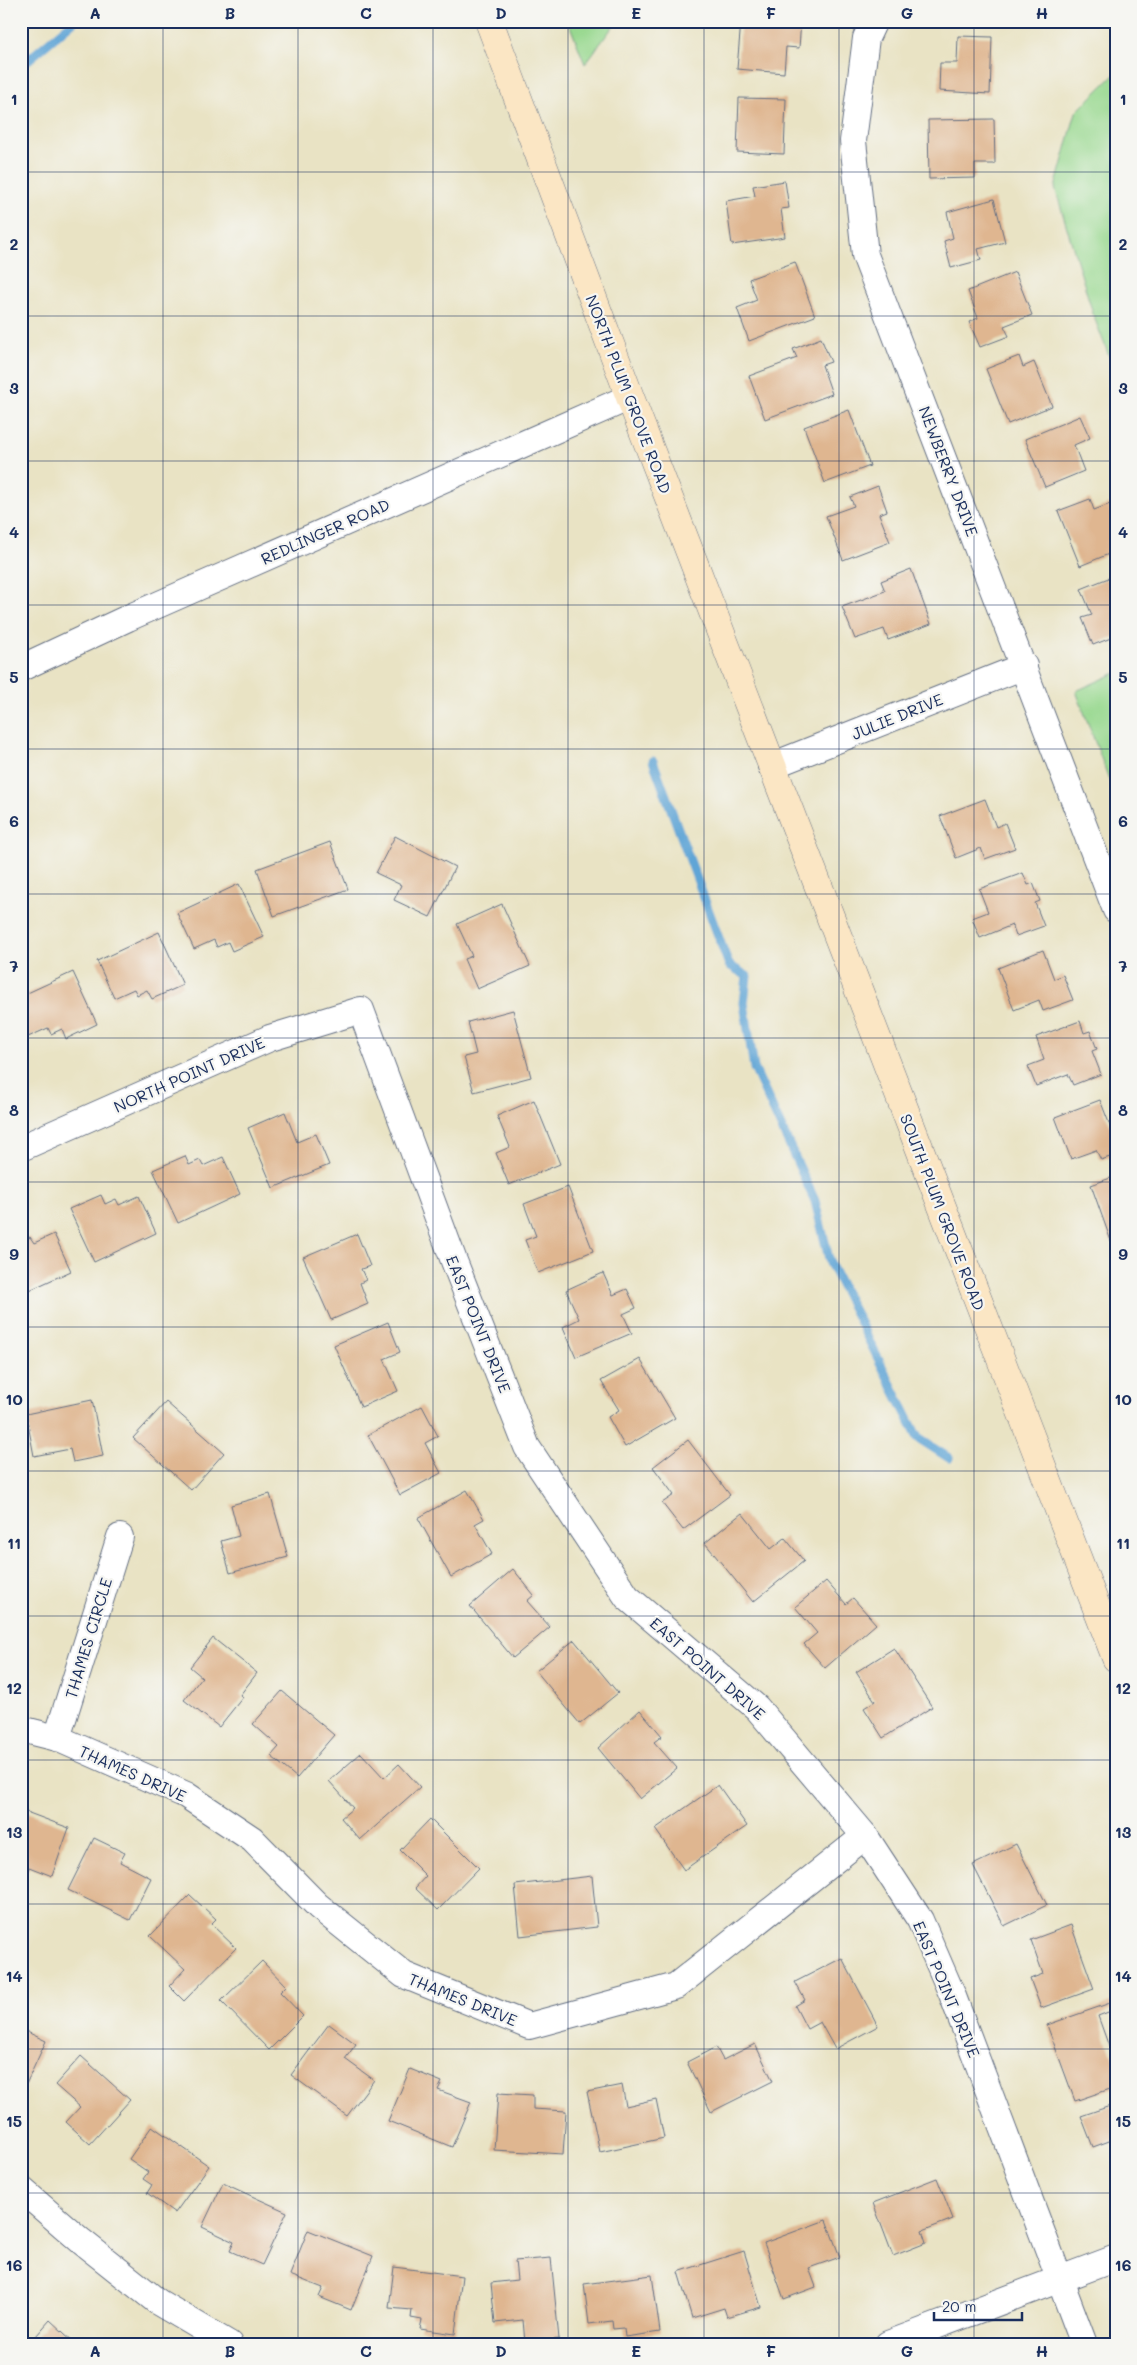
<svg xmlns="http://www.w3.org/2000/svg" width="1137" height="2365" viewBox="0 0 1137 2365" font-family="Mali,sans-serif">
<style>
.green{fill:#97d88e;stroke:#598476}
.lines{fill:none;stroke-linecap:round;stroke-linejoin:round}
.stream{stroke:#60a5d6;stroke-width:9}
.building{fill:#dfb690}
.street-casing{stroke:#636e82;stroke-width:28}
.secondary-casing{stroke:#636e82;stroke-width:29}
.street{stroke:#fff;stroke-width:26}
.secondary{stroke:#fbe6c4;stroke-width:28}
.grid{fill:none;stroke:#1b2f5e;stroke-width:1;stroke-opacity:0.55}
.labels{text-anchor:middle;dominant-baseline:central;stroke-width:4.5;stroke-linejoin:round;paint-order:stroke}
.street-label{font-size:16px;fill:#1b2f5e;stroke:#f6f6f2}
.neatline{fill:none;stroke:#1b2f5e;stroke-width:2}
.grid-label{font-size:16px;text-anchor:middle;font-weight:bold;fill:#1b2f5e}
</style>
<rect width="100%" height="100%" fill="#f6f6f2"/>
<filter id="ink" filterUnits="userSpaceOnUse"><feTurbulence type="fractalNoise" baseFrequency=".02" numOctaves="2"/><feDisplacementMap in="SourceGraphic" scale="10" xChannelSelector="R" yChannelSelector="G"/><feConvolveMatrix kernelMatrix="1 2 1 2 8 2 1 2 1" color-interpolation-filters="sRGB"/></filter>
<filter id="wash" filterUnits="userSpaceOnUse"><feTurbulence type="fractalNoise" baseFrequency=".0096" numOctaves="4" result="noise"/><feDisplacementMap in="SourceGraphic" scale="20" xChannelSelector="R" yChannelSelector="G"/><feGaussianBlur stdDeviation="1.12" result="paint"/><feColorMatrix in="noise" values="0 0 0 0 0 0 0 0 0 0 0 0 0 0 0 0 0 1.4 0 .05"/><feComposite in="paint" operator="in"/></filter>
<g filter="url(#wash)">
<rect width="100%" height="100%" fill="#e9e3c4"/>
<g class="green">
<path d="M568,21H617L585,64Z"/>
<path d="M1116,73V374L1094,317L1055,188L1076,112Z"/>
<path d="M1116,673V798L1076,691Z"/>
</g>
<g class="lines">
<g class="stream">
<path d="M21,66L74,21"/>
<path d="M653,761L729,965L747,976L744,1003L754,1068L815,1201L830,1263L918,1438L949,1458"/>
</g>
</g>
<g id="blocks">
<g class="building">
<path d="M741,21H801L799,48L786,47L784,73L737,69Z"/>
<path d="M958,36L992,37L990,94L939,91L940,63H957Z"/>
<path d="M739,98L786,99L784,154L737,152Z"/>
<path d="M994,119L995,164H975V178L929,179L928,120Z"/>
<path d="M785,181L789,208L781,209L785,237L732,245L726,201L755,196L753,186Z"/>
<path d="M994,199L1005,242L978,249L981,260L951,268L944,241L953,238L947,212Z"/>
<path d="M795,262L815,316L749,341L737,308L757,300L749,279Z"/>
<path d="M1015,272L1032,315L1004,326L1009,336L980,347L969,322L978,318L968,291Z"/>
<path d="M821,338L831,362L822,365L832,394L765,419L749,376L797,358L793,349Z"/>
<path d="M1019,356L1023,367L1034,362L1052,406L1008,424L986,369Z"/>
<path d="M849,410L870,466L825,483L804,427Z"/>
<path d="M1080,416L1090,438L1074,445L1084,471L1045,487L1025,439Z"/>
<path d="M878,486L887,511L879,514L890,542L843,560L826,516L854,506L850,497Z"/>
<path d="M1090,499L1094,510L1110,504L1116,518V551L1080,566L1058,511Z"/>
<path d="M911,569L931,624L888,640L884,629L855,639L842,607L885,591L881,581Z"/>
<path d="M1116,575V636L1093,645L1082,618L1092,615L1081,589Z"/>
<path d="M985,799L996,827L1005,823L1015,848L985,859L981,848L956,858L940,816Z"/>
<path d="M395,836L455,867L430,917L394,900L401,885L376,873Z"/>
<path d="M330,842L348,889L274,916L257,869Z"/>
<path d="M1023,873L1028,885L1033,883L1040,901L1035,903L1044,926L1016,936L1012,925L980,938L972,918L988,912L979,889Z"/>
<path d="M239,884L264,937L232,951L228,942L217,947L214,940L194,949L177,913Z"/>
<path d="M502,904L530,966L477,989L464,959L472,956L457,924Z"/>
<path d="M159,932L183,985L152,999L147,990L137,995L134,989L114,998L97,961Z"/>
<path d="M1043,950L1054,979L1063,975L1073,1000L1043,1011L1039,1000L1014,1010L998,968Z"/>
<path d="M73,972L97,1024L66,1039L62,1029L51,1034L48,1028L28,1037L21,1023V996Z"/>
<path d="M513,1010L531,1077L474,1092L464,1057L476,1054L468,1022Z"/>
<path d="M1080,1021L1084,1033L1090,1031L1097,1049L1092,1051L1101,1074L1073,1085L1068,1074L1036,1086L1028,1066L1044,1060L1036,1037Z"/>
<path d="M534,1100L560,1164L509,1185L496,1153L510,1147L497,1116Z"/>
<path d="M1100,1100L1111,1128L1116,1126V1155L1101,1160L1096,1150L1071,1159L1055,1117Z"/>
<path d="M285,1112L297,1142L316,1134L329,1165L273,1188L248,1128Z"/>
<path d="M185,1156L189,1165L200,1160L203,1166L223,1157L240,1194L178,1223L153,1170Z"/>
<path d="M1116,1176V1239L1111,1241L1091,1185Z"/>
<path d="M568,1187L593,1251L538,1273L525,1240L536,1236L524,1204Z"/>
<path d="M101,1195L105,1204L116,1199L119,1205L139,1196L156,1233L94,1262L69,1209Z"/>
<path d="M54,1234L71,1271L21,1294V1241L30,1237L34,1243Z"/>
<path d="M357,1234L370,1266L361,1269L366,1280L360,1283L368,1304L331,1320L303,1257Z"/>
<path d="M603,1273L613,1295L627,1289L636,1308L623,1314L632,1333L576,1357L563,1327L579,1319L566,1290Z"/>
<path d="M388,1322L400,1352L384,1359L398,1391L361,1407L334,1345Z"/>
<path d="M640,1359L675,1418L625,1447L608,1417L619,1410L601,1381Z"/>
<path d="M92,1400L103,1456L73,1462L70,1449L34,1456L26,1414Z"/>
<path d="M166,1402L224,1453L191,1490L133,1438Z"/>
<path d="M422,1406L438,1436L425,1443L441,1473L400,1495L368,1435Z"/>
<path d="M688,1440L730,1495L683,1530L662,1503L674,1495L653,1467Z"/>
<path d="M467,1490L484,1519L475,1524L492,1554L451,1577L418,1518Z"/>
<path d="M270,1494L288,1557L230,1573L221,1541L239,1536L231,1505Z"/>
<path d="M742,1513L771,1549L785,1538L804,1561L753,1602L705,1543Z"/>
<path d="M513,1569L534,1595L527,1601L550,1627L513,1658L470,1606Z"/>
<path d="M826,1581L846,1604L853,1598L876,1624L825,1668L804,1644L817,1633L795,1607Z"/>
<path d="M213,1638L257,1673L240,1695L243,1697L219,1727L184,1700L202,1677L190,1667Z"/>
<path d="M574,1640L618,1693L580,1724L536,1671Z"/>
<path d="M894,1648L932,1707L883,1738L864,1708L875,1701L856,1672Z"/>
<path d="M282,1691L334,1735L297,1778L271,1756L279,1747L253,1724Z"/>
<path d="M640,1710L662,1736L654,1742L677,1768L640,1799L598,1748Z"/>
<path d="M361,1753L384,1778L399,1764L420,1787L360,1840L341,1818L353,1808L329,1781Z"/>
<path d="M718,1785L747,1826L684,1870L655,1829Z"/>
<path d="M21,1810L69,1828L52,1876L29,1867L21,1887Z"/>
<path d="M430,1819L479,1868L438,1910L415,1888L426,1876L400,1850Z"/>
<path d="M94,1838L125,1853L120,1862L151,1878L130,1920L68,1890Z"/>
<path d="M1016,1844L1047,1905L1004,1926L973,1865Z"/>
<path d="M592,1876L597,1927L520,1936L515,1885Z"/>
<path d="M190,1895L216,1919L211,1924L236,1948L184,2001L169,1986L185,1969L150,1936Z"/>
<path d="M1071,1925L1094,1989L1041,2008L1030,1979L1043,1974L1031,1940Z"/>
<path d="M842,1958L878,2026L835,2049L820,2022L807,2029L795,2006L805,2000L795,1982Z"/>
<path d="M262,1961L286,1986L280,1992L303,2016L269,2050L221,2001Z"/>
<path d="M1113,2002L1116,2009L1098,2016L1116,2066V2087L1075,2101L1047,2025Z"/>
<path d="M329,2024L356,2044L345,2059L374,2080L347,2116L291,2075Z"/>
<path d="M21,2029L46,2041L21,2095Z"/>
<path d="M755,2044L773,2081L711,2112L687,2062L716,2047L723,2060Z"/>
<path d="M81,2056L130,2100L90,2144L66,2122L80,2107L55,2085Z"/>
<path d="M410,2069L442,2082L438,2090L471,2102L452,2147L388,2121Z"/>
<path d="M622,2085L626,2106L656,2099L664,2138L600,2152L587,2092Z"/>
<path d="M498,2093L533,2095V2109L566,2111L563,2154L494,2150Z"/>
<path d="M1116,2104V2150L1112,2140L1093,2147L1081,2116Z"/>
<path d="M152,2126L209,2166L175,2213L147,2193L152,2185L143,2179L148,2172L129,2159Z"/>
<path d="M937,2178L953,2219L922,2231L926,2243L893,2256L873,2203Z"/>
<path d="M223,2183L287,2212L262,2265L230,2251L234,2242L202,2227Z"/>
<path d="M826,2220L840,2257L809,2268L816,2287L784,2299L764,2243Z"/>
<path d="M308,2230L373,2256L351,2310L319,2297L323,2288L290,2275Z"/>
<path d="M744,2251L761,2307L727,2317L724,2308L692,2318L678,2272Z"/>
<path d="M551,2258L559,2339L525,2343L523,2320L495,2323L491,2283L517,2280L515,2261Z"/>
<path d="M394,2267L462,2276L455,2334L420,2329L422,2320L411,2318L412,2310L389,2308Z"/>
<path d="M652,2275L660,2332L625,2337L624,2328L613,2329L612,2321L589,2324L584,2284Z"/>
<path d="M50,2320L76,2344H29Z"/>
</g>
</g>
</g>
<g filter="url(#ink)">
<use href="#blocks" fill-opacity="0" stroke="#636e82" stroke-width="1"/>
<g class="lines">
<g class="street-casing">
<g id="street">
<path d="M874,21L866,38L853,141L865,255L1116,910"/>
<path d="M21,668L128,618L630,397"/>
<path d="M771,766L1024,666"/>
<path d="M21,1148L270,1038L361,1010L454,1261L527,1447L627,1597L757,1708L865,1836L920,1920L952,1994L1084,2344"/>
<path d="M21,1729L57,1738L186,1795L252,1839L318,1906L404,1975L529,2026L676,1986L865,1836"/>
<path d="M57,1738L120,1537"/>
<path d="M21,2189L81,2241L158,2302L229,2344"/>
<path d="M888,2344L1116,2258"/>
</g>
</g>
<g class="secondary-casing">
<path id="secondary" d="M489,21L630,397L1116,1658"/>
</g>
<use href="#street" class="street"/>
<use href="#secondary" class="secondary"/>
</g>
</g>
<path class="grid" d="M163,21V2344M298,21V2344M433,21V2344M568,21V2344M704,21V2344M839,21V2344M974,21V2344M21,172H1116M21,316H1116M21,461H1116M21,605H1116M21,749H1116M21,894H1116M21,1038H1116M21,1182H1116M21,1327H1116M21,1471H1116M21,1616H1116M21,1760H1116M21,1904H1116M21,2049H1116M21,2193H1116"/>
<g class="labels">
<g class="street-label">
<text transform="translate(629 394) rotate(69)">NORTH PLUM GROVE ROAD</text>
<text transform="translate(949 471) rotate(69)">NEWBERRY DRIVE</text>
<text transform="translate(325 531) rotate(-24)">REDLINGER ROAD</text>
<text transform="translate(897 716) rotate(-22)">JULIE DRIVE</text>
<text transform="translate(189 1074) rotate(-24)">NORTH POINT DRIVE</text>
<text transform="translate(943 1212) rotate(69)">SOUTH PLUM GROVE ROAD</text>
<text transform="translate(479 1324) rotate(68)">EAST POINT DRIVE</text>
<text transform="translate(88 1638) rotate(-73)">THAMES CIRCLE</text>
<text transform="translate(708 1668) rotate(41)">EAST POINT DRIVE</text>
<text transform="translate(133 1773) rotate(24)">THAMES DRIVE</text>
<text transform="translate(947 1989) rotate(67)">EAST POINT DRIVE</text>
<text transform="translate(463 1999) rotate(22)">THAMES DRIVE</text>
</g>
</g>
<rect width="1137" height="2365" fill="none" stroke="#f6f6f2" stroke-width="55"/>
<path d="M934 2312v8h88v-8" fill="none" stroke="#1b2f5e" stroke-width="2.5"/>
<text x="942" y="2312" font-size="15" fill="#1b2f5e" stroke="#f6f6f2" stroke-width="4" paint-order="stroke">20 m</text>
<rect x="28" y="28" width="1082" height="2310" class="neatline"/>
<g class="grid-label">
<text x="95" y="19">A</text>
<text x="230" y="19">B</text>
<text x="366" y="19">C</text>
<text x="501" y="19">D</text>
<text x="636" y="19">E</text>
<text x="771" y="19">F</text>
<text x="907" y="19">G</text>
<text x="1042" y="19">H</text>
<text x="14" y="105">1</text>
<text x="1123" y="105">1</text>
<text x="14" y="250">2</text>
<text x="1123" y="250">2</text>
<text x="14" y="394">3</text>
<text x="1123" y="394">3</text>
<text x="14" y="538">4</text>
<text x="1123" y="538">4</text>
<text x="14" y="683">5</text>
<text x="1123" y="683">5</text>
<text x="14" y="827">6</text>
<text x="1123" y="827">6</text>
<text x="14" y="972">7</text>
<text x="1123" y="972">7</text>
<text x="14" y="1116">8</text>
<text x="1123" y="1116">8</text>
<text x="14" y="1260">9</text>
<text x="1123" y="1260">9</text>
<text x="14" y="1405">10</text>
<text x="1123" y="1405">10</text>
<text x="14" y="1549">11</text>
<text x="1123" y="1549">11</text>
<text x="14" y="1694">12</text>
<text x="1123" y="1694">12</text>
<text x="14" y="1838">13</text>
<text x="1123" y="1838">13</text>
<text x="14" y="1982">14</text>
<text x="1123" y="1982">14</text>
<text x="14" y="2127">15</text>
<text x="1123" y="2127">15</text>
<text x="14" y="2271">16</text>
<text x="1123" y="2271">16</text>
<text x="95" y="2357">A</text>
<text x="230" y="2357">B</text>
<text x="366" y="2357">C</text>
<text x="501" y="2357">D</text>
<text x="636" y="2357">E</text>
<text x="771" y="2357">F</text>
<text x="907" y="2357">G</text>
<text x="1042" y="2357">H</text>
</g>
</svg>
